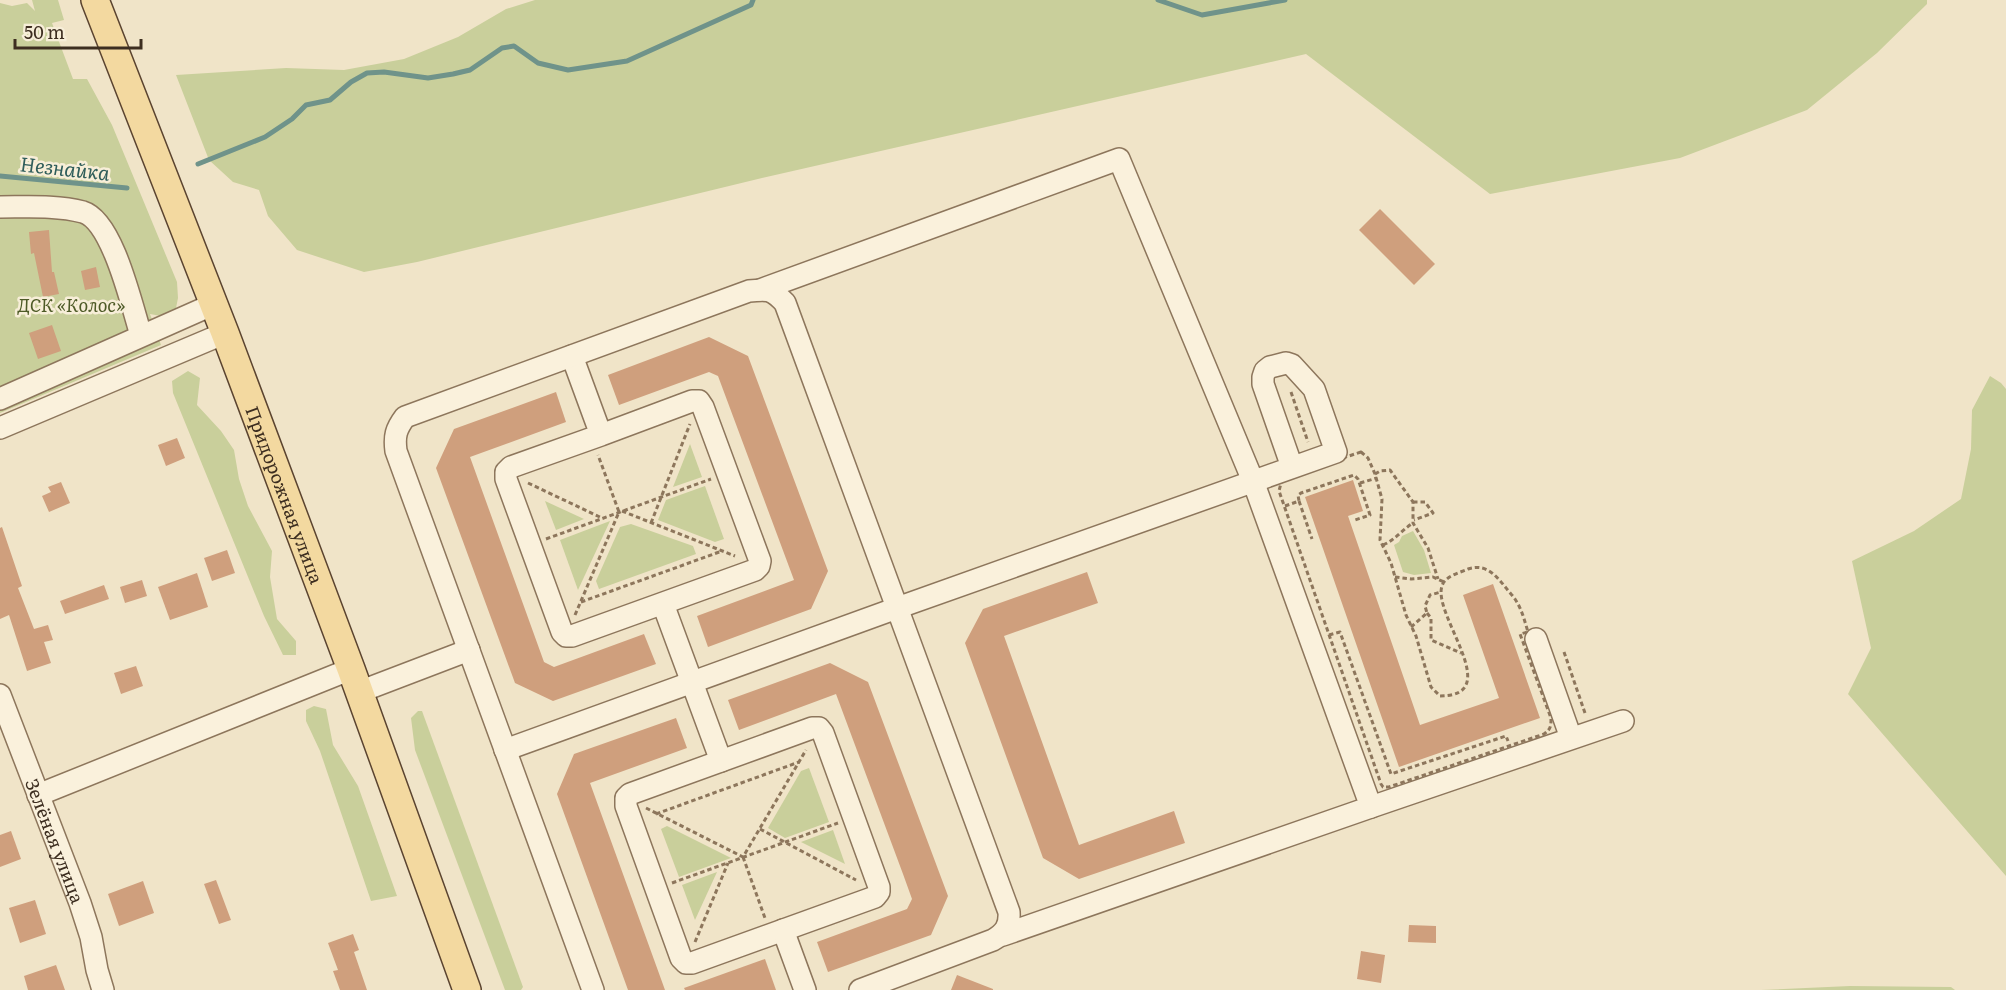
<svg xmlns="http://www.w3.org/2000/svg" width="2006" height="990" viewBox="0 0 2006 990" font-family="Literata,serif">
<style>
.green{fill:#c9cf9b}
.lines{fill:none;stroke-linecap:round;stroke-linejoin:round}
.stream{stroke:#6f938a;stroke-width:5}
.building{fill:#cf9f7d}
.minor-casing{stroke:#8d765c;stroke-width:24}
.major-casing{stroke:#5b4430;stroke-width:30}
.path{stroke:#8d765c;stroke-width:3;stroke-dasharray:4.5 3;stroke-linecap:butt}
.minor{stroke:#faf1dc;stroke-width:21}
.major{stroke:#f3d9a0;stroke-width:27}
.labels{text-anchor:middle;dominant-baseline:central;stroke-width:5;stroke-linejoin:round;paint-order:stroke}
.park-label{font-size:18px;font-style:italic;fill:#4d5a26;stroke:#f7eed8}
.street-label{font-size:18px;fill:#3d2e20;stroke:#f7eed8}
.water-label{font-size:20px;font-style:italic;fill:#2f5d5a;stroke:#f7eed8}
</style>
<rect width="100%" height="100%" fill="#f0e4c8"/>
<g class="green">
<path d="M32,0H58L64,20L52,23L73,79H87L112,125L177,282L178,298L176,308L161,316L150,314L161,345L0,413V3L12,6L27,3L35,11Z"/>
<path d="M535,0H1927V4L1877,53L1807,110L1680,158L1490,194L1306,54L762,178L417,262L364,272L297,250L268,216L259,190L233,182L209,160L176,75L286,68L344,70L404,59L458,37L506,9Z"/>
<path d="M188,371L200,378L197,405L221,431L234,450L239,479L248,506L272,551L270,577L277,619L296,641V655H283L264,616L173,393L172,381Z"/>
<path d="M1990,376L2001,383L2006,389V876L1848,694L1871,648L1852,561L1914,531L1961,499L1971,449L1972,410Z"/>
<path d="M690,444L702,477L673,487Z"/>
<path d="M705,486L724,539L715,542L658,520L666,500Z"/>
<path d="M545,501L584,519L556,530Z"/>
<path d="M610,521L578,590L560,540Z"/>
<path d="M631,524L693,546L696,554L599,589L596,581L620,527Z"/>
<path d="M1413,531L1424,550L1431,573L1414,575L1403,572L1394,545L1399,542L1402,536Z"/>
<path d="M314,706L326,709L333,745L358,786L397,896L371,901L320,751L306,721V710Z"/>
<path d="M418,711H422L523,987L521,990H505L415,750L411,718Z"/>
<path d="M809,768L829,822L785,838L768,828L801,771Z"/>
<path d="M667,826L731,858L679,877L661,829Z"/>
<path d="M833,830L845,864L801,842Z"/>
<path d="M717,872L695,920L682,885Z"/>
<path d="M1850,986L1951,987L1955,990H1761Z"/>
</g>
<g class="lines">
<g class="stream">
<path d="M1158,0L1202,15L1285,0"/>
<path d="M198,164L265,137L292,119L306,105L330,100L351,82L367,73L384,72L428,78L453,74L470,70L502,48L514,46L538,63L568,70L627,61L751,5L753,0"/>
<path d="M0,176L127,188"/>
</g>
</g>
<g class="building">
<path d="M1380,209L1435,264L1414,285L1359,230Z"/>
<path d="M49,230L52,272H54L59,294L43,297L34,253L31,254L29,232Z"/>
<path d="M96,267L100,287L85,290L81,271Z"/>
<path d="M52,325L61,351L38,359L29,333Z"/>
<path d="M709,337L748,356L828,571L811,609L708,647L697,616L794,580L718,376L709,372L619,405L608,375Z"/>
<path d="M556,392L566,422L470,457L544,662L554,667L644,634L656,664L553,701L515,683L436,468L454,429Z"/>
<path d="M177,438L185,458L166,466L158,445Z"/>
<path d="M1353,480L1363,511L1348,516L1420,725L1499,698L1463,595L1493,584L1540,718L1399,767L1305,497Z"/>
<path d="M61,482L70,503L49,512L42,496L51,492L48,487Z"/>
<path d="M2,527L22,586L18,588L34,629L48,625L53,640L44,642L51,663L27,671L9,615L0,619V528Z"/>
<path d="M227,550L235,573L212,581L204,558Z"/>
<path d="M1087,572L1098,603L1004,636L1079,845L1174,811L1185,843L1079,879L1043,858L965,643L983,609Z"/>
<path d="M197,573L208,607L170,620L158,587Z"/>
<path d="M142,580L147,596L125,603L120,587Z"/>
<path d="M104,585L109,599L65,614L60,601Z"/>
<path d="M830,663L868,682L948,896L931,935L828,972L817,942L907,909L912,899L903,874L836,694L739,730L728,700Z"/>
<path d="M136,666L143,686L121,694L114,673Z"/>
<path d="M676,718L687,748L590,783L665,990H628L557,794L574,754Z"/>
<path d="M11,831L21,859L0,867V835Z"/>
<path d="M216,880L231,920L219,924L204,884Z"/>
<path d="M143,881L154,913L119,926L108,894Z"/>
<path d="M35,900L46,934L20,943L9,908Z"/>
<path d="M1409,925L1436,926V943L1408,942Z"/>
<path d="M353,934L359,950L354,952L367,990H340L333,971L338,970L328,943Z"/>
<path d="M1361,951L1385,955L1381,983L1357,979Z"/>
<path d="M765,959L776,990H685L684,988Z"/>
<path d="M56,965L65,990H28L24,976Z"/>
<path d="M957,975L993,989V990H951Z"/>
</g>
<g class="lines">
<g class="minor-casing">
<g id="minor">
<path d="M0,207C27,207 57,205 83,212C113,221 132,307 141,335"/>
<path d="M760,290L1119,159L1253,481L1371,807L1003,935"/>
<path d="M572,356L601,435L692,401H699L703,407L760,561L759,566L755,570L572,636H566L562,632L506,479V472L511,467L601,435"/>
<path d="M0,399L214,304"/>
<path d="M0,428L225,333"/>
<path d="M663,604L721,761"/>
<path d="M1536,639L1571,738"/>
<path d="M359,692L469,650"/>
<path id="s1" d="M0,695L80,903L91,937L97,970L103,990"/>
<path d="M812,728H819L823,733L879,887V892L875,897L692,963H686L681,958L626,806V798L630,794Z"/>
<path d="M505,750L897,608L1336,452L1314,389L1292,365L1286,363L1270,367L1265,371L1263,377V384L1292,467"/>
<path d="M38,795L351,669"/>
<path d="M1371,807L1623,721"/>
<path d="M783,930L805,990"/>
<path d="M593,990L396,451C394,436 396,429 405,417L749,291C768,289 772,289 785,303L1009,912C1010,926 1005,933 993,940L860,990"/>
</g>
</g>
<g class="major-casing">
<g id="major">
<path id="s2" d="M95,0L225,333L351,669L467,990"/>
</g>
</g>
<g class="path">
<path d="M1291,392L1308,442"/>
<path d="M1361,452L1368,458L1375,474L1382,499L1380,540L1391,563L1406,615L1416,636L1431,687L1440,696C1506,696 1432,615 1442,586C1445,576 1459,573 1468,569C1489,562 1499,580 1511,594C1521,605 1524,619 1528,632L1520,634L1551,718C1551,726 1551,729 1544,734L1389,787H1383L1381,784L1279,491L1281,483L1285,477Z"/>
<path d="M1375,474L1380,471L1390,470L1413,502V523L1428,548L1438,579"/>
<path d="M528,483L602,518"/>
<path d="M1360,483L1377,478"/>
<path d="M1299,501L1312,539"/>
<path d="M1413,502H1425L1433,513L1414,520"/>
<path d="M1285,506L1299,501L1298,495L1301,493L1354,475L1358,479L1370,515L1355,520"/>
<path d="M622,511L735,556"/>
<path d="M651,523L690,424"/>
<path d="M546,539L711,479"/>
<path d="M1383,545C1395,540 1402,530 1413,523"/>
<path d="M1395,577L1411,579L1433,577L1444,582"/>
<path d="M581,602L722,551"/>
<path d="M1427,613L1431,618V640L1461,653"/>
<path d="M575,615L619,512L598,455"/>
<path d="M1411,627L1427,613L1425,606L1430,595L1441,592"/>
<path d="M1329,635L1340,632L1391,774L1506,736L1508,741"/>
<path d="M1564,652L1585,713L1584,714"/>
<path d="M646,808L743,857L806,750"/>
<path d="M656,814L799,762"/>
<path d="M760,829L856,880"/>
<path d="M743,857L765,918"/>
<path d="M672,883L838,823"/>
<path d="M695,942L728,863"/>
</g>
<use href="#minor" class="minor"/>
<use href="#major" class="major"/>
</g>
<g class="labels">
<g class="park-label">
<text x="71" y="304">ДСК «Колос»</text>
</g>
<g class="street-label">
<text stroke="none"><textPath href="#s2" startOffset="530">Придорожная улица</textPath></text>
<text stroke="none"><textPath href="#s1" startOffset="156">Зелёная улица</textPath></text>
</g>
<g class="water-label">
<text transform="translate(65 167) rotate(6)">Незнайка</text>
</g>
</g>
<path d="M15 39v9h126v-9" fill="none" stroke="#3d2e20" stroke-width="3"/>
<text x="24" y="39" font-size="18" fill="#3d2e20" stroke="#f7eed8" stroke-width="4.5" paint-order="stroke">50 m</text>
</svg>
